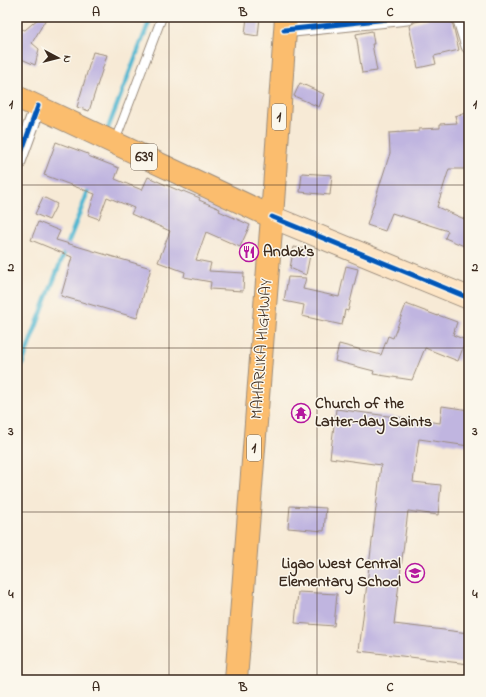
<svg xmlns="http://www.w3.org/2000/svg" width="486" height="697" viewBox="0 0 486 697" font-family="'Indie Flower',sans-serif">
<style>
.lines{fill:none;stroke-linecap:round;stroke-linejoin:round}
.stream{stroke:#53b8d1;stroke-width:4.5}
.building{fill:#c0b5e0}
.lane-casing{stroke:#998a7a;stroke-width:10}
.street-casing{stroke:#998a7a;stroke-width:17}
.secondary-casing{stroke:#998a7a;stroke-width:24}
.primary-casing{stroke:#998a7a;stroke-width:24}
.highway-casing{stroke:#998a7a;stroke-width:24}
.lane{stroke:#fff;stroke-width:8}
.street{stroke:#fff;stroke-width:15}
.secondary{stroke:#fde5c5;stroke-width:22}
.primary{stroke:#fbbd6e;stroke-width:22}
.highway{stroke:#fbbd6e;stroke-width:22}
.cycleway-casing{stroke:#fbf7ec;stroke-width:8}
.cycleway{stroke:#0057b8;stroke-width:5}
.grid{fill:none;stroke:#3b2a1e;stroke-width:1;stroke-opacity:0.55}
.labels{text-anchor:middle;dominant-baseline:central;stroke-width:3;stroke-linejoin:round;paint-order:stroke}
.shield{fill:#fbf7ec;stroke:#75685c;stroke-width:1}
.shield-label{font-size:15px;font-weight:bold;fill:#3b2a1e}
.poi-label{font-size:16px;font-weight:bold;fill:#3b2a1e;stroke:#fbf7ec;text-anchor:start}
.street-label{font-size:16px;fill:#3b2a1e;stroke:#fbf7ec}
.neatline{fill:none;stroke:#3b2a1e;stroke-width:1.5}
.grid-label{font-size:13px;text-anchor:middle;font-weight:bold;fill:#3b2a1e}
</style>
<rect width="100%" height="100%" fill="#fbf7ec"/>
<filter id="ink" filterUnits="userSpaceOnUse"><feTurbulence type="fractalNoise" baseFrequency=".025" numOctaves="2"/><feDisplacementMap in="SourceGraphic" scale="8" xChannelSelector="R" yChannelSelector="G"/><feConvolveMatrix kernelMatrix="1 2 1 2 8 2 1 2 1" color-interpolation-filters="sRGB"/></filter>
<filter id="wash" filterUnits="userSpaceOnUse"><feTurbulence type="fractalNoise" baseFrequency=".012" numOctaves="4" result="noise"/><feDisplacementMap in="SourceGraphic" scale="16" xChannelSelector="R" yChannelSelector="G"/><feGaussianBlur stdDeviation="0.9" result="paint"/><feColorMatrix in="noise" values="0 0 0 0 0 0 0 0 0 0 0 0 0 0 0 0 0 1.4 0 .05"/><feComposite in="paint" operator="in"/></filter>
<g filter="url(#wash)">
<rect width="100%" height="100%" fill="#f7ead6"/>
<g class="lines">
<g class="stream">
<path d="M108,128L151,17"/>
<path d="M17,377L46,300L90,186"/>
</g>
</g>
<g id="blocks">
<g class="building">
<path d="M40,17H47L32,43L39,49L35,65L17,57V28L25,30Z"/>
<path d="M247,17H260L258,36L245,34Z"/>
<path d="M427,17H451L459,50L434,56L436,64L418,68L409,26L415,22L428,19Z"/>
<path d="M372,31L374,44H372L377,71L362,73L356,34Z"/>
<path d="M93,52L107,55L89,111L77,107Z"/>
<path d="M300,83L324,94L319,107L294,96Z"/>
<path d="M469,112V169H449L437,207L469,221V248L445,238L448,231L392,213L385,231L367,225L390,153L389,133L419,131V129L440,128V124L457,123L455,116Z"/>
<path d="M56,142L88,154V156L119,168L115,179L142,190L148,177L182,192L183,191L200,198L199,200L220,209L219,211L250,225L240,247L206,232L196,260L211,263L209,271L244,273L243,291L210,289L211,282L184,277L185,272L158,262L170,231L131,214L134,208L107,197L99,219L88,215L95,194L44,175Z"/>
<path d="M302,173L332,175L330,195L300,192Z"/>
<path d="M43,197L57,204L49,220L35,214Z"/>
<path d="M38,222L60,231L56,240L151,268L137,318L61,296L72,257L31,240Z"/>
<path d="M294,247L311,250L306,275L290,268Z"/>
<path d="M346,266L358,269L348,311L345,310L342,325L302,316L304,305L284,301L288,277L306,278L303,289L339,297Z"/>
<path d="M406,304L438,316V315L457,322L453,335L466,340L458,361L425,348L412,380L373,374L374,371L335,361L339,344L381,355L388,336L393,338Z"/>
<path d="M442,406L469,410V446L419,439L413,482L441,485L438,515L408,511L394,624L469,633V664L359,651L381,465L330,458L336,409L440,423Z"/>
<path d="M290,506L326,508L324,531L288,528Z"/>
<path d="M298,592L337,594L334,626L295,623Z"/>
</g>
</g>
</g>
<g filter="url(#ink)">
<use href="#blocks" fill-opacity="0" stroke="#998a7a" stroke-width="1"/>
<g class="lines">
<g class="lane-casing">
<path id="lane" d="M115,141L162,17"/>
</g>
<g class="street-casing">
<g id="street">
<path d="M460,17L469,46"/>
<path d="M284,30L407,17"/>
<path d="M17,164L38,106"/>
</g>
</g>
<g class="secondary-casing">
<path id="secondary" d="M272,217L469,298"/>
</g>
<g class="primary-casing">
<path id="primary" d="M17,97L272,217"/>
</g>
<g class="highway-casing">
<path id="highway" d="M236,680L272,217L286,17"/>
</g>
<use href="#lane" class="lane"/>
<use href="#street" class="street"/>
<use href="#secondary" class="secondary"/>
<use href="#primary" class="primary"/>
<use href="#highway" class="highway"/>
<g class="cycleway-casing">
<g id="cycleway">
<path d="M284,30L407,17"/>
<path d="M17,164L38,106"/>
<path d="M272,217L469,298"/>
</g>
</g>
<use href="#cycleway" class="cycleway"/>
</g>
</g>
<path class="grid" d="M169,17V680M317,17V680M17,185H469M17,348H469M17,512H469"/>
<defs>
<g id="restaurant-ring" transform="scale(1)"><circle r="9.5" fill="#fbf7ec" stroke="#b5179e" stroke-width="1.5"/><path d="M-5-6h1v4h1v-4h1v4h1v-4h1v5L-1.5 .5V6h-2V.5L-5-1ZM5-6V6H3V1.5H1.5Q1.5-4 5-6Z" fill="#b5179e"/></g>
<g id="temple-ring" transform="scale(1)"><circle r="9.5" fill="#fbf7ec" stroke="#b5179e" stroke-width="1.5"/><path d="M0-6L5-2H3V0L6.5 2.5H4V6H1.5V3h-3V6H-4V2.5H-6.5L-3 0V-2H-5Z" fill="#b5179e"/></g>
<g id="school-ring" transform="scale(1)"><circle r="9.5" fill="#fbf7ec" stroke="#b5179e" stroke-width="1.5"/><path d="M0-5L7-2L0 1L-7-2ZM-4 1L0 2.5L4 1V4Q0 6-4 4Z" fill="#b5179e"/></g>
</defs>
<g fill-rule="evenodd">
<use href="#restaurant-ring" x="249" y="252"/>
<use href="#temple-ring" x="301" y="413"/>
<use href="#school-ring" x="415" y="573"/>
</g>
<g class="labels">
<g class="shield">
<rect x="272" y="104" width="14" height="26" rx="3"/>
<rect x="131" y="144" width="26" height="26" rx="3"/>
<rect x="247" y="435" width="14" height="26" rx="3"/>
</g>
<g class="shield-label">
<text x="279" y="117">1</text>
<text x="144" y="157">639</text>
<text x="254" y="448">1</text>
</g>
<g class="poi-label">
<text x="263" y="252">Andok's</text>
<text x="315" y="404">Church of the<tspan x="315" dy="18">Latter-day Saints</tspan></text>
<text x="401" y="564" text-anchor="end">Ligao West Central<tspan x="401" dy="18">Elementary School</tspan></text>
</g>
<g class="street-label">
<text transform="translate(262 349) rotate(-86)">MAHARLIKA HIGHWAY</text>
</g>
</g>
<rect width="486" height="697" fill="none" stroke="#fbf7ec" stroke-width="44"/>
<g transform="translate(58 58) rotate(97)" stroke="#fbf7ec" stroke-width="3" paint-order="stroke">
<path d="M0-3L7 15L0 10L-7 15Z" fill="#3b2a1e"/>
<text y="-6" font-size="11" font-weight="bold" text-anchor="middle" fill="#3b2a1e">N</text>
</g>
<rect x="22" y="22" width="442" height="653" class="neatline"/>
<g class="grid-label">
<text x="96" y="16">A</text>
<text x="243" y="16">B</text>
<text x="390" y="16">C</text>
<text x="11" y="108">1</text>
<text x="475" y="108">1</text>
<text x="11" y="271">2</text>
<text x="475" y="271">2</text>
<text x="11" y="435">3</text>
<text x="475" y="435">3</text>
<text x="11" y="598">4</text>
<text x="475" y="598">4</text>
<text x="96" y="691">A</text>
<text x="243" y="691">B</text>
<text x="390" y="691">C</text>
</g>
</svg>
